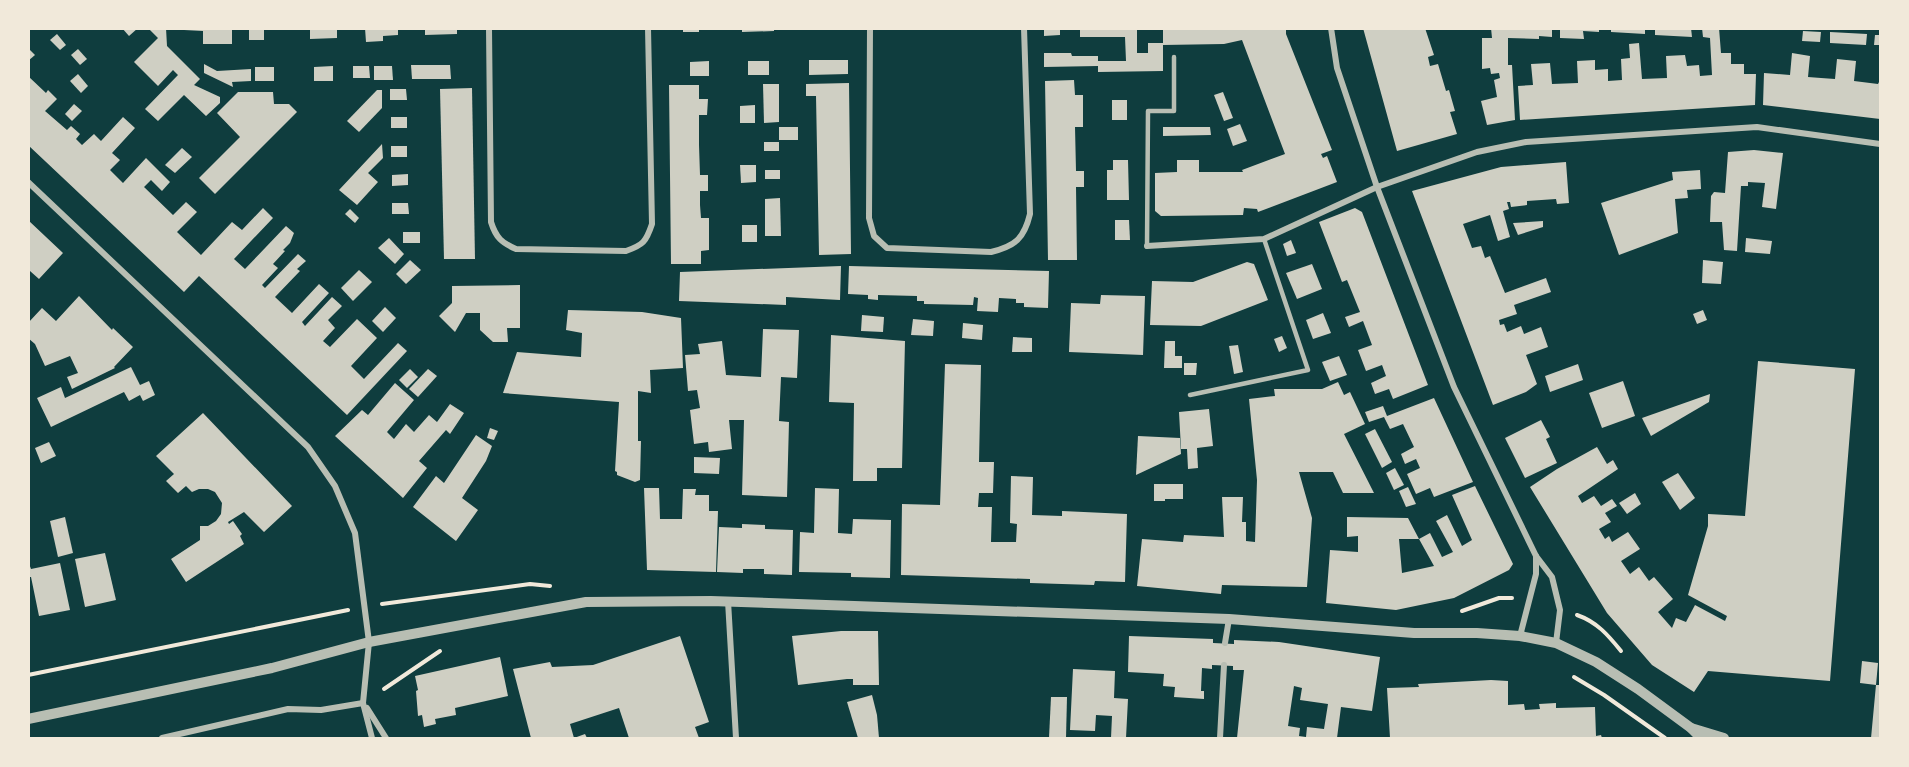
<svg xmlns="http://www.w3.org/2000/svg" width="1909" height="767" viewBox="0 0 1909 767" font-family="Overpass,sans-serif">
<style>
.building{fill:#cfcfc3;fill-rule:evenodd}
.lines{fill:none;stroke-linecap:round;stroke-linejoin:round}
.path{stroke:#f1e9da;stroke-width:4}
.service{stroke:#b8beb3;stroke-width:4.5}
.minor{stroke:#b8beb3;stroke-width:6}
.tertiary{stroke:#b8beb3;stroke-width:10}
</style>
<rect width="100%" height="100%" fill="#0f3d3e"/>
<g class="building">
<path d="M122,28H138L129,36Z"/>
<path d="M148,28H166L167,46L200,79L194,85L220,97V103L206,116L184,95L158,121L145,109L178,75L173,70L158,86L134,62L158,38Z"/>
<path d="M184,28H232V44H203V31L184,30Z"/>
<rect x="249" y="28" width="15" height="12"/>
<path d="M310,28H337V38L310,39Z"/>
<path d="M365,28H398V35L383,36V41L366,42Z"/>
<path d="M425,28H457V34L425,35Z"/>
<rect x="683" y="28" width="16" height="4"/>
<path d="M742,28H774V31L742,32Z"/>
<path d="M1044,28H1060V35L1044,36Z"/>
<path d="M1080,28H1137V53H1148V43H1163V28H1286V34L1332,150L1321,154L1323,158L1327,156L1337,182L1258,212L1257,209L1244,208L1243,215L1161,216L1155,211V173L1177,172V160H1199V172H1243L1242,170L1285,154L1242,40L1224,44L1163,45V71L1098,72V66L1044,67V53H1071L1072,56H1098V61H1126L1125,37H1080Z"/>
<path d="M1363,28H1425L1434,55L1428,57L1430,66L1438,64L1446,91L1449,90L1455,111L1450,112L1457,134L1397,151Z"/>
<path d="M1491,28H1552V37L1539,36V39L1508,38V65H1512L1515,120L1487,125L1481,101L1497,97L1494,80L1500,78L1499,73L1491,74L1490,68L1482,69V38H1492Z"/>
<path d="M1560,28H1599V32L1583,31L1584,39L1560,38Z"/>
<path d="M1611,28H1645V34L1611,32Z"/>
<path d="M1655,28H1691L1692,37L1655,35Z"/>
<path d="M1702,28H1719L1721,53H1731V64H1744V74H1756L1755,105L1520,120L1518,86L1533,85L1531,64L1550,63L1552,84L1578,83L1577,61L1595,60V70L1608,69V81L1622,80L1621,59L1630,58L1629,44L1639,43L1642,79L1667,78L1666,56L1685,55L1687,66L1699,65L1700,76L1712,75L1710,38L1703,37Z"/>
<path d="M1803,31L1821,32L1820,42L1802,41Z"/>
<path d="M1830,32L1867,34L1866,45L1830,43Z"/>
<path d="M57,34L66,45L60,50L50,40Z"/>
<path d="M1875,35H1880V45H1874Z"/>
<path d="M28,48L35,55L28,61Z"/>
<path d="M78,49L87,59L80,65L71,55Z"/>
<path d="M1792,53L1810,56L1808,77L1821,78L1835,79L1837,59L1856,61L1854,81L1878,84L1880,80V119L1763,105L1764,73L1790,75Z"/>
<path d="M809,60H848V74L809,75Z"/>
<path d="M709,61V76H690V62Z"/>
<rect x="748" y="61" width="21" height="14"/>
<path d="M204,64L217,71L251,69V81L232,82L233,87L204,73Z"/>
<path d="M411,65H450L451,79H412Z"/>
<path d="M333,66V81H314V67Z"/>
<path d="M353,66H369L370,78H353Z"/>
<path d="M374,66H392L393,80H374Z"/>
<rect x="255" y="67" width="19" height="14"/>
<path d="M78,74L88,86L81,93L70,81Z"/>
<path d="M28,76L46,93L48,90L57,99L45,111L67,130L71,126L80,134L76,139L82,145L94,134L101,141L123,117L135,128L112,153L120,160L110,170L123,183L146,158L170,182L162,191L151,180L144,187L173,215L186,202L197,212L177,232L201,255L232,222L242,230L263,208L273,218L234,259L245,269L286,226L294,233L290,243L283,250L285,251L273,264L278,268L262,285L265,288L298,254L306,261L297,269L300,271L275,297L292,313L319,284L329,293L302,322L305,326L332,297L342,306L328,320L335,328L323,341L330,347L357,319L377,338L351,366L364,379L398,343L407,351L347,415L199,276L184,292L28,145Z"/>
<path d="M1074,80L1075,95H1083V127H1075L1076,171H1084V187H1076L1077,260H1048L1045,81Z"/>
<path d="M849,83L851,254L819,255L816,96H806V84Z"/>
<path d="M763,84H779V122L764,123Z"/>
<path d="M669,85H699V99H708L707,115H699V145L700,175H708V191H700V205L701,218H709V250L701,251V264H671Z"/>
<path d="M472,88L475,259H444L440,89Z"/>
<path d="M390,89H406L407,100H390Z"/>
<path d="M377,90H382V108L359,132L347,121Z"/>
<path d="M238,92H273L274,104H289L297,112L215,194L199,178L240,137L217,113Z"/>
<path d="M1223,92L1233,118L1224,121L1214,95Z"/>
<rect x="1112" y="100" width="15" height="20"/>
<path d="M74,104L82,111L72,121L65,114Z"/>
<path d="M755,105V123H740V106Z"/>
<rect x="391" y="117" width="16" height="11"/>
<path d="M1240,124L1247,141L1233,146L1227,129Z"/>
<rect x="779" y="127" width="19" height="13"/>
<path d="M1163,127H1210L1211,135L1163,136Z"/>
<rect x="764" y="142" width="15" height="9"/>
<path d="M382,144L383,158L368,173L378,182L357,205L339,190Z"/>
<rect x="391" y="146" width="16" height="11"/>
<path d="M182,148L192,157L175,173L165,165Z"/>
<path d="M1754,150L1783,153L1776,209L1762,207L1765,183L1748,182V186H1741L1737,251L1724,250L1722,222H1710L1711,196L1714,192L1725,193L1728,152Z"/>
<path d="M1113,160H1128L1129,200H1107V170H1113Z"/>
<path d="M1566,162L1569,203L1557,204L1556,199L1527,201V205L1511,207L1510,202H1507L1509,209L1503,211L1510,237L1498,241L1490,215L1463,224L1472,248L1481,246L1485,258L1490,256L1505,293L1546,278L1551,292L1514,305L1517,314L1499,320L1500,325L1504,324L1507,332L1521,326L1524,334L1541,327L1548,347L1526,355L1537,384L1526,392L1493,405L1412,191L1501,167Z"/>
<path d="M740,165H756V182L741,183Z"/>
<rect x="765" y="170" width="15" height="9"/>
<path d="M1700,170L1701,189L1687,190L1688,198L1675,199L1678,233L1619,255L1601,203L1673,180L1672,172Z"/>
<path d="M408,174V185L392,186V175Z"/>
<path d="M780,198L781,236H765V199Z"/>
<path d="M392,203H408L409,214H392Z"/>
<path d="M1355,208L1362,212L1428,385L1393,399L1389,389L1375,394L1371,383L1386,376L1382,365L1366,371L1358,350L1372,345L1363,321L1349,327L1345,317L1360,312L1347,280L1342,282L1319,222Z"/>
<path d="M350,209L359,218L355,223L345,214Z"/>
<path d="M28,220L63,253L39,279L30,271L28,273Z"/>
<path d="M1115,220H1129L1130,240H1115Z"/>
<path d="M1543,221V227L1518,235L1513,223Z"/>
<rect x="742" y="225" width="15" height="17"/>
<rect x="403" y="232" width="17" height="11"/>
<path d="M389,238L404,254L395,264L378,248Z"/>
<path d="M1746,238L1772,241L1770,254L1745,252Z"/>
<path d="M1291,240L1296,253L1287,256L1283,244Z"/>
<path d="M410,260L421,270L406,284L396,274Z"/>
<path d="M1703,260L1723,262L1721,284L1702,283Z"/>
<path d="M1247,262L1254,264L1268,300L1201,326L1150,325L1152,281L1193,282Z"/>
<path d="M1312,264L1322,289L1297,299L1286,273Z"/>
<path d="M841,266L840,300L786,297V305L679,301L680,272Z"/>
<path d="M849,266L1049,271L1048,308L1024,307V303H1016V299L999,298L998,312L977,311L978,298L974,297L973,305L924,304V301H917V296L878,295V300L868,299V295L848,294Z"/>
<path d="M359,270L372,282L353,301L341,288Z"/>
<path d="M520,285V328H507L508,342H493L480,330V313H466L455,332L439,316L452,303V286Z"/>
<path d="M1101,295L1145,296L1143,355L1069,352L1071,303L1100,304Z"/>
<path d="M79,296L112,330L113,328L133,347L114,367L115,368L72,389L67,377L78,373L70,356L45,366L35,344L28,338V323L42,308L56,321Z"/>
<path d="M385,307L396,318L383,332L372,321Z"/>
<path d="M568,310L642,312L681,318L683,368L650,370L651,393L638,391V441H641L640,480L635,482L617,475V472L615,471L619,402L503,393L517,352L581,357L582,333L566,330Z"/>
<path d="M1703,310L1707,320L1697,324L1693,314Z"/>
<path d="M1323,313L1331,333L1313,339L1306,320Z"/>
<path d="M862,315L884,317L883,332L861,331Z"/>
<path d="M913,319L934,321L933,336L911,335Z"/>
<path d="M963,323L983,325L982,340L962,338Z"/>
<path d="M763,329L799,330L797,378L781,377L779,421L789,422L787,497L742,495L744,420H729L732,449L709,452L708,442L694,444L690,410L700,408L697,390L688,391L685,355L700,354L698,344L722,341L726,375L761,377Z"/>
<path d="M831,335L905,341L902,468H877V481H853L854,403L829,402Z"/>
<path d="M1282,336L1287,348L1279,352L1274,339Z"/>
<path d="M1013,337L1032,338V352H1012Z"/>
<path d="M1165,341H1175V356H1182V368H1164Z"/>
<path d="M1238,345L1243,372L1234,374L1229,346Z"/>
<path d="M1339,356L1347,375L1330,381L1322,362Z"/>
<path d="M1758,361L1855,369L1830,681L1708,671L1694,692L1652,665L1607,613L1530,487L1557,469L1597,447L1607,464L1613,460L1618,469L1578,496L1582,503L1594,496L1601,506L1612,499L1617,506L1605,513L1611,522L1599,529L1605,539L1609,536L1612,542L1628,532L1640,549L1621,561L1628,571L1630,574L1639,567L1649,581L1654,577L1673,599L1658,612L1672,628L1676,618L1686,622L1695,605L1725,621L1727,616L1688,595L1708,526V514L1745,516Z"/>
<path d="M1184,363H1197L1196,375H1184Z"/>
<path d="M945,364L981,365L979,462H994L993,493H979L978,507H992L991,542H1016L1017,524L1010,523L1011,476L1033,477L1032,515L1062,516V511L1127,514L1125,582L1095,581L1094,585L1030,583V579L901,575L902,504L940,505Z"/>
<path d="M1578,364L1583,380L1550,392L1545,376Z"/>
<path d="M131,367L140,385L149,381L155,395L143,401L140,395L129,401L124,392L51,427L37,398L61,387L65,398Z"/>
<path d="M410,369L418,377L407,388L399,380Z"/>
<path d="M428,369L437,376L418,397L409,389Z"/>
<path d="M1623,381L1635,416L1602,428L1589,393Z"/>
<path d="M1338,382L1344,395L1350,392L1365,424L1344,434L1374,493H1343L1333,472H1299L1312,518L1307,587L1222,585L1221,594L1137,586L1142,539L1183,542L1184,535L1224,537L1222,497H1243L1242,522H1246V541L1255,542L1257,480L1249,399L1275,396L1274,389H1322Z"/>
<path d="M395,383L414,400L387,432L394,439L406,424L414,432L429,415L437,422L450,404L464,413L450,434L446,430L419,461L427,468L403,498L335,436L362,410L368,415Z"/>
<path d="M1710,394L1709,402L1651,436L1642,418Z"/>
<path d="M1434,398L1473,482L1434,497L1430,488L1416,494L1407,474L1420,468L1416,459L1405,464L1401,454L1414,447L1403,424L1390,429L1384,417L1369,422L1365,412L1383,406L1387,416Z"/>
<path d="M1209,409L1213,446L1197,448L1198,468L1188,469L1187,449H1181L1179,412Z"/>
<path d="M203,413L292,506L264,532L244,512L228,522L229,524L233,521L242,534L240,536L244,544L186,582L171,559L200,540V526H208L216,521L221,514L222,503L215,492L208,489H199L192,492L186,486L178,493L166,481L174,474L156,456Z"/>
<path d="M1541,420L1550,437L1546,439L1557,463L1525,478L1505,438Z"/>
<path d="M490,428L498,431L494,440L487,438Z"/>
<path d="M1375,429L1392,462L1382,468L1365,434Z"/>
<path d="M476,435L492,446L486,461L462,498L478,510L456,541L413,507L436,476L444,483Z"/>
<path d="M1138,436L1180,438L1181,454L1136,475Z"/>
<path d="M49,442L56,456L41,463L35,448Z"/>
<path d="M694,457L720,458L719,474L694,473Z"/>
<path d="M1395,468L1404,485L1394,490L1386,473Z"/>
<path d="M1678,473L1695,498L1680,510L1662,482Z"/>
<path d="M1154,484H1183V499H1165V501H1154Z"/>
<path d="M1475,486L1513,564L1509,570L1454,598L1396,610L1326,603L1330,550L1358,552V536L1347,537V517L1408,518L1419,539H1399L1402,573L1434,566L1419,539L1430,533L1442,557L1453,552L1436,521L1447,515L1462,546L1472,540L1452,495Z"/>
<path d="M1408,487L1416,504L1406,507L1399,491Z"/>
<path d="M644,488H659L660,519H682L683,489H696L695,495H709V511H718L716,572L647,570Z"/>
<path d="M815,488L839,489L838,533L852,534L853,519L891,520L890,578L851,577V573L799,572L800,532L814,533Z"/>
<path d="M1635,493L1641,504L1627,514L1619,503Z"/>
<path d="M65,517L73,553L58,557L50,521Z"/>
<path d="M742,524L765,525V529L793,530L792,575L764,574V569H743V573L717,572L719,527L742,528Z"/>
<path d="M105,553L116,600L85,607L75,559Z"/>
<path d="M28,561L31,569L60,563L70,610L39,616L31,577H28Z"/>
<path d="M841,631H878L879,685H853V679H847L798,685L792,636Z"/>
<path d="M680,636L709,722L695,727L699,738H629L619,708L570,724L574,738L585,734L587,738H531L513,669L550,662L552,667L593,665Z"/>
<path d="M1129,636L1213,639V643L1234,644V640L1279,642L1380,657L1372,711L1341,707L1337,738H1237L1244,670H1233V666L1212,665V669L1202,668L1201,691H1204V699L1174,697L1175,687L1163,686L1164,674L1128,672ZM1294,686L1302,688L1300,700L1328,704L1324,729L1307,727L1306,737L1299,736L1300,728L1288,726Z"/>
<path d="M500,657L508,696L455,708L456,715L435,719L436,724L424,727L422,715L418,716L416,691L418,690L415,676Z"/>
<path d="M1862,661L1878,663L1876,685L1860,683Z"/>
<path d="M1073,669L1115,671L1114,698L1128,699L1126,738H1111L1112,716L1096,715L1095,731L1070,730Z"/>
<path d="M1491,680L1508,681V705L1524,704L1525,710L1540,709L1539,704L1556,703V708L1595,707L1596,736L1601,735L1602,738H1390L1387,688L1419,687L1418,684Z"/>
<path d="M1876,685H1880V738H1871Z"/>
<path d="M872,695L877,715L879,738H858L847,702Z"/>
<path d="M1051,697H1067L1066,738H1049Z"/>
</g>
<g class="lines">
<g class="path">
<path d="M382,604L530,584L550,586"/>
<path d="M1462,611L1499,598H1512"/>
<path d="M1577,615C1597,622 1608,635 1621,651"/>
<path d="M28,675L348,610"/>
<path d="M1574,677L1604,695L1665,738"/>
<path d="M384,689L440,651"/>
</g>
<g class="service">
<path d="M1147,246L1148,111H1174V57"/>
<path d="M1190,395L1308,370L1264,239"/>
</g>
<g class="minor">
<path d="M489,28L491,222C496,238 502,243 516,249L626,251C643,245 646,242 652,224L648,28"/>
<path d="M870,28L869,218L874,236L887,248L991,252C1015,246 1024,239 1030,214L1024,28"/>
<path d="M1331,28L1337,68L1377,187L1454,387L1536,556L1552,577L1560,610L1556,643"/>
<path d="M28,182L308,447L335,486L355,533L369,642L363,703L372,738"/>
<path d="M1147,246L1264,239L1377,187L1477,152L1526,142L1757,127L1880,144"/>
<path d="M728,601L736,738"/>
<path d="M1520,636L1536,574V556"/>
<path d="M1225,643L1229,619"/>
<path d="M367,708L386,738"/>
<path d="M162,738L288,709L321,710L363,703"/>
<path d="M1220,738L1224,665"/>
</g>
<g class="tertiary">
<path d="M28,719L272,668L369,642L586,602L711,601L1229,619L1414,633H1477L1520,636L1556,643L1596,662L1638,689L1691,728L1701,738"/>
<path d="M1691,728L1724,738"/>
</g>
</g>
<rect width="1909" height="767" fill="none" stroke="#f1e9da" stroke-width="60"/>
</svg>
